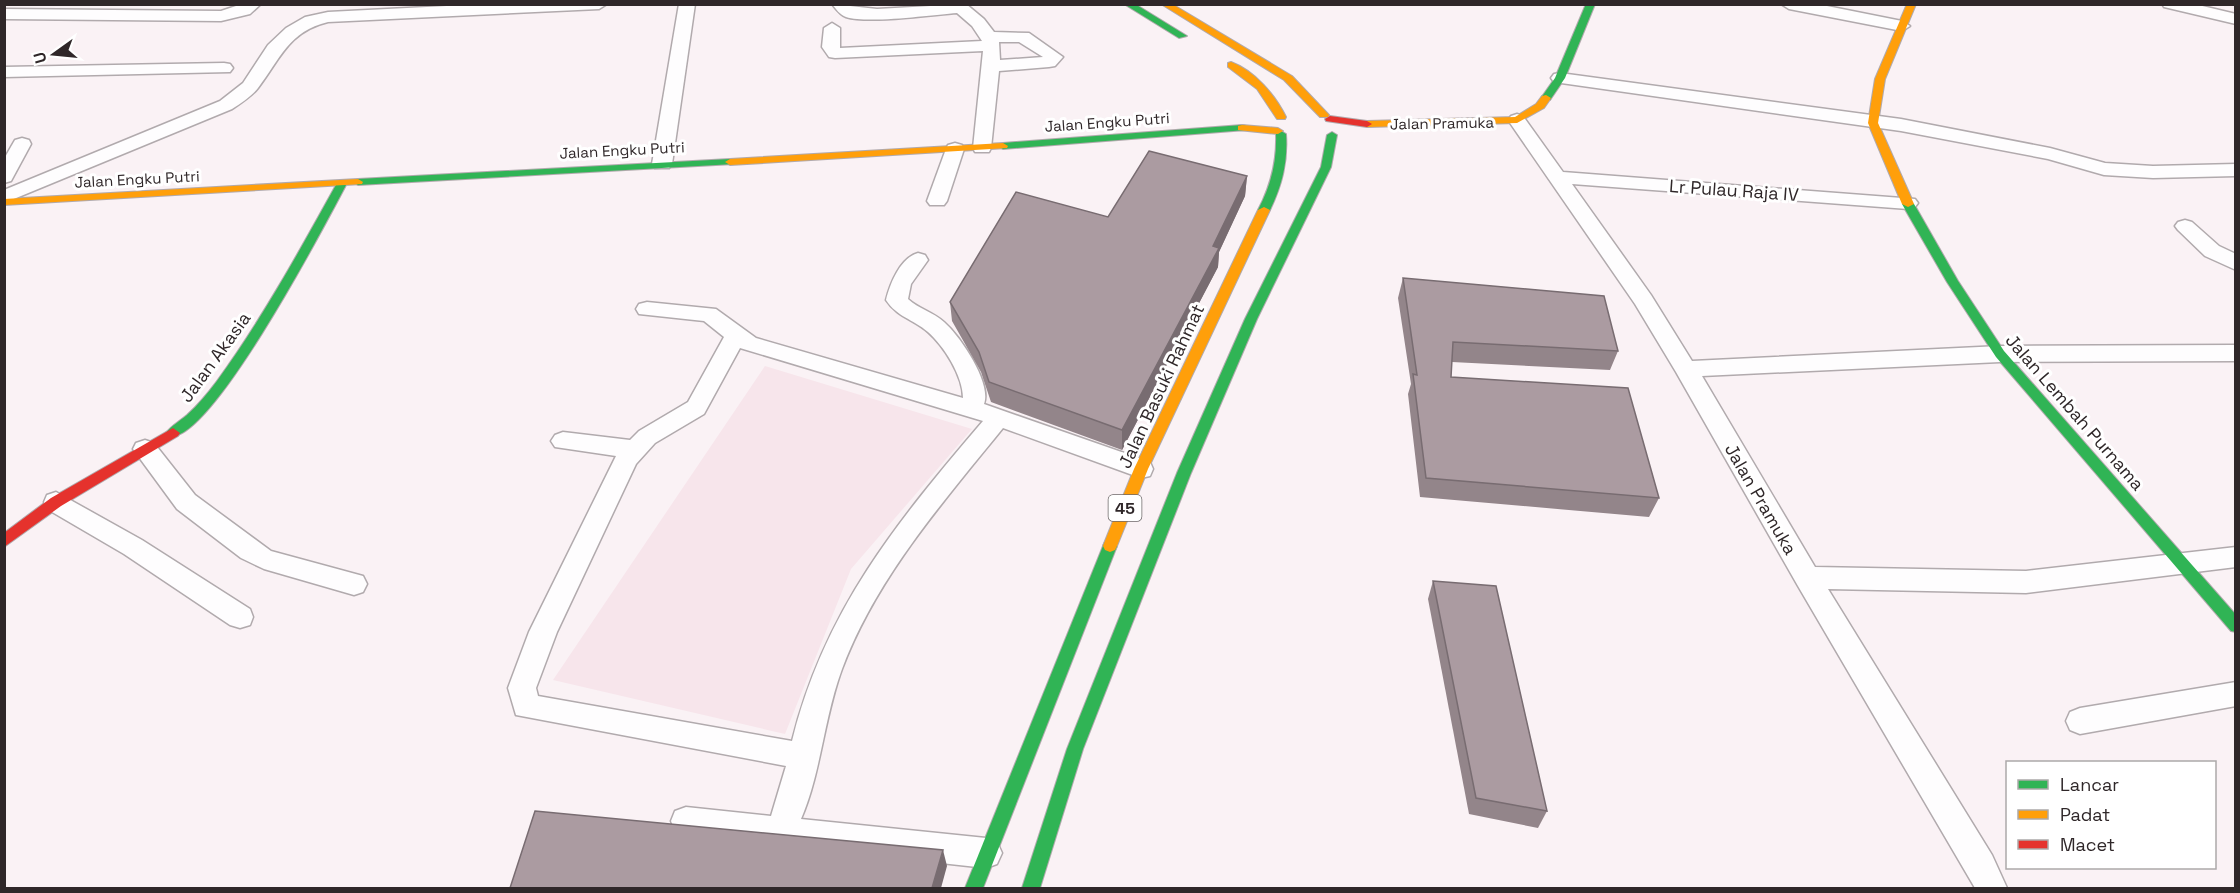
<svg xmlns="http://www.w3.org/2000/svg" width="2240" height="893" viewBox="0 0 2240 893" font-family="'Space Grotesk',sans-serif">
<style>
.built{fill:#f7e5eb}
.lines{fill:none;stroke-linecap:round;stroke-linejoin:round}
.street-casing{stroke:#b1aaad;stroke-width:3}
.fast-casing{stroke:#b1aaad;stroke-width:2}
.slow-casing{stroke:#b1aaad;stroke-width:2}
.jam-casing{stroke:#b1aaad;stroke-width:2}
.street{fill:#fefdfe;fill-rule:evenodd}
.fast{fill:#30b455;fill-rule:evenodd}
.slow{fill:#ff9f0a;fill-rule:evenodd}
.jam{fill:#e5322d;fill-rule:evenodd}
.wall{fill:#93858a}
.shaded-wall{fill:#786c71}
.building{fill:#ab9ba1;stroke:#786c71;stroke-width:1.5}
.labels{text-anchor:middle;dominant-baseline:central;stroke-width:6;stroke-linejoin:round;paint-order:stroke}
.far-street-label{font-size:15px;fill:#2f2729;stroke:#fff}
.shield{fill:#fff;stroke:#6d6869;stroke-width:1.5}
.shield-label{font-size:16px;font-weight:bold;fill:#2f2729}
.street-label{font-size:18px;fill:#2f2729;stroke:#fff}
</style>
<rect width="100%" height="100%" fill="#faf2f5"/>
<path class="built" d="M765,366L972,429L851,569L785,734L553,680Z"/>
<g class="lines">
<g class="street-casing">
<g id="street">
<path d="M242,4H261L250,14L221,21L4,19V9L221,11Z"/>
<path d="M486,4H607L599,9L328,22C289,31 280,59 258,88C252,96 241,103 232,109L4,203V190L220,101L243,83L268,45L286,28L305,17L328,12Z"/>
<path d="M679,4H695L672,164L669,168H655L652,164Z"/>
<path d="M832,4L877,9L966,4L984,19L994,32L1029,33L1063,57L1055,66L1049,67L999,71L991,148L989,152H975L973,148L983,51L835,58L829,57L822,47L824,28L832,23L840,28V48L982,41L972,26L957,13C931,15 868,24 846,17C840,15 836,9 832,4ZM999,42H1019L1043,57L1000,60Z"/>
<path d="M1781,4H1817L1902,21L1910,26L1902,31L1789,9Z"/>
<path d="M2162,4H2194L2236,14V24L2164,7Z"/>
<path d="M224,63L230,64L233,68L230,72L4,77V67Z"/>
<path d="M1560,73L1901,119L2050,148L2105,163L2153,166L2236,164V176L2153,178L2104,175L2048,159L1901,131L1554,82L1551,78L1554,74Z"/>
<path d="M1517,114L1523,116L1563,172L1915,199L1918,203L1915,207L1908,209L1572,184L1651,295L1692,361L2000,346L2236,345V361L2000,362L1702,376L1815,567L2026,571L2236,547V567L2026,593L1828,589L1992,855L2007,888H1975L1798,586L1676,372L1635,304L1508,120L1511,116Z"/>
<path d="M22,138L29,140L31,144L11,181L4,183V159L15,140Z"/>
<path d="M955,143L962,145L964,149L947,201L944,205H930L927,201L946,149L948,145Z"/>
<path d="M2185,220L2192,222L2219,246L2236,254V270L2205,256L2178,230L2175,226L2178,222Z"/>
<path d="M918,253L925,255L928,260L911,284L908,299C919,309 933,312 944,322C960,336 992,383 984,404L1150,462L1153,469L1150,476L1141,478L1003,428C943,502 876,578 842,669C824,717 821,773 801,819L986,838L997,842L1002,853L997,864L986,868L686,835L675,831L671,821L675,811L686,807L771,816L786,766L516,715L508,688L529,632L616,456L555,447L551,441L555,435L563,432L630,440L639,431L688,402L724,337L704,321L639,314L636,309L639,304L647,302L716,309L756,338L963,398C963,376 944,346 928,332C913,319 897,317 886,300C890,284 900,258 918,253ZM740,348L983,421C897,522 825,609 792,741L538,696L536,688L557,632L636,464L655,443L704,414Z"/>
<path d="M145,440L154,443L195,495L271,551L363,576L367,584L363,592L354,595L264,569L241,558L177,509L133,449L136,443Z"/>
<path d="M56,492L142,540L250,609L253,617L250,625L240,628L230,625L124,554L47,509L44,502L47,495Z"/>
<path d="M2236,682V706L2080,734L2070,730L2066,721L2070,712L2080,708Z"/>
</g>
</g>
<g class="fast-casing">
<g id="fast">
<path d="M1124,4H1135L1187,36L1179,38Z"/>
<path d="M1586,4H1595L1565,78L1550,100H1542L1541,98L1555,78Z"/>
<path d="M1242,125L1246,126V130L1003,149L998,146L1003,143Z"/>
<path d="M1281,131L1286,134C1288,162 1282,185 1270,210L1264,213L1258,210C1271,185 1277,162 1276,134Z"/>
<path d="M1332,132L1337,135L1331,167L1257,319L1191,473L1083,749L1040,888H1022L1067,749L1177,473L1245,319L1321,167L1327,135Z"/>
<path d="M730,159L734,160V164L358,185L353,182L358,179Z"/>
<path d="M341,182L346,185C327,221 208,449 168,436L166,433C171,426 180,421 187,415C198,405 208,393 217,381C262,319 299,252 336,185Z"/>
<path d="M1908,201L1914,204L1958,281L2004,351L2236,615V632L2231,631L1996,357L1947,282L1902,204Z"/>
<path d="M1110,540L1115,542L1117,546L983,888H965L1103,546L1105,542Z"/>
</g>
</g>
<g class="slow-casing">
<g id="slow">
<path d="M1161,4H1172L1292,76L1329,115L1328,117H1320L1284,80Z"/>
<path d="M1907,4H1916L1885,79L1878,123L1914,204L1908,207L1902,204L1868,123L1875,79Z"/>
<path d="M1231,62C1255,71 1275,95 1286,117L1285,119H1277L1257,89L1228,67V63Z"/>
<path d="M1546,95L1551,98L1544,108L1517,123L1367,127L1362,124L1367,121L1515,117L1536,104L1542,96Z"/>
<path d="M1242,125L1278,128L1283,131L1278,134L1238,130V126Z"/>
<path d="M1003,143L1008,146L1007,148L730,165L725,162L730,159Z"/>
<path d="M358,179L363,182L362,184L4,205V199Z"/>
<path d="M1264,207L1270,210L1148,469L1117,546L1115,550L1110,552L1105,550L1103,546L1134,469L1258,210Z"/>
</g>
</g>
<g class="jam-casing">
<g id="jam">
<path d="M1330,116L1367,121L1372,124L1367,127L1326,121L1325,119Z"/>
<path d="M173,428L180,433L178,436L61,506L4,547V533L51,498Z"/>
</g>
</g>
<use href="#street" class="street"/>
<use href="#fast" class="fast"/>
<use href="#slow" class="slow"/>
<use href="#jam" class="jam"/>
</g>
<g class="wall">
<path d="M1247,176L1245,196L1219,252L1218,267L1122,450L991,402L981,372L952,321L950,302L1108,217Z"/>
<path d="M1403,278L1618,351L1610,370L1452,362L1451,377L1659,498L1649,517L1420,497L1408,394L1411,384L1398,298Z"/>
<path d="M1433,581L1547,811L1538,828L1469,814L1428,599Z"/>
</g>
<g class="shaded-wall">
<path d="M1247,176L1245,196L1219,252L1218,267L1122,450V430L1213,246Z"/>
<path d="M943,850L947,866L941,888H932Z"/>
</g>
<g class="building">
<path d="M1149,151L1247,176L1213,246L1219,248L1122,430L989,382L979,352L950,302L1016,192L1108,217Z"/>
<path d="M1403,278L1604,296L1618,351L1453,342L1451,377L1628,388L1659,498L1426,478L1413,374L1417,375Z"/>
<path d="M1433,581L1496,586L1547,811L1476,798Z"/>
<path d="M535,811L943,850L932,888H510Z"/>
</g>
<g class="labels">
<g class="far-street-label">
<text transform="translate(1107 122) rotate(-4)">Jalan Engku Putri</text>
<text transform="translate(1442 123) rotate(-1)">Jalan Pramuka</text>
<text transform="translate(622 150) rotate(-3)">Jalan Engku Putri</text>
<text transform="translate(137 179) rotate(-3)">Jalan Engku Putri</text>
</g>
<rect class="shield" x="1108.5" y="495" width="33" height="26" rx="4.5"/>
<g class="shield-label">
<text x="1125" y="508">45</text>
</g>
<g class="street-label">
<text transform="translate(1734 190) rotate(4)">Lr Pulau Raja IV</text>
<text transform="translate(215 357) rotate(-54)">Jalan Akasia</text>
<text transform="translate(1161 386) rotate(-65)">Jalan Basuki Rahmat</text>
<text transform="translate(2075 412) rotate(49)">Jalan Lembah Purnama</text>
<text transform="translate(1761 499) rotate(60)">Jalan Pramuka</text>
</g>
</g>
<rect width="2240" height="893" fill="none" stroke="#2f2729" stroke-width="12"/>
<rect x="2006" y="761" width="210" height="108" fill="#ffffff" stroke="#aca9a9" stroke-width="1.5"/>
<rect x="2018" y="780" width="30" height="9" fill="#30b455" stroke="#aca9a9" stroke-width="1.5"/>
<text x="2060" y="791" font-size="18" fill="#2f2729">Lancar</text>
<rect x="2018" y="810" width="30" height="9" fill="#ff9f0a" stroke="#aca9a9" stroke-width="1.5"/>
<text x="2060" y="821" font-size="18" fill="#2f2729">Padat</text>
<rect x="2018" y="840" width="30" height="9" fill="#e5322d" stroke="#aca9a9" stroke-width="1.5"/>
<text x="2060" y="851" font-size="18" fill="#2f2729">Macet</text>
<g transform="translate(54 54) rotate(255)" stroke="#ffffff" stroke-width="4.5" paint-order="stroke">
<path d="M0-4.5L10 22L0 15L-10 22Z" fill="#2f2729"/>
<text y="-9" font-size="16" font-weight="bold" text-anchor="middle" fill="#2f2729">U</text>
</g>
</svg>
